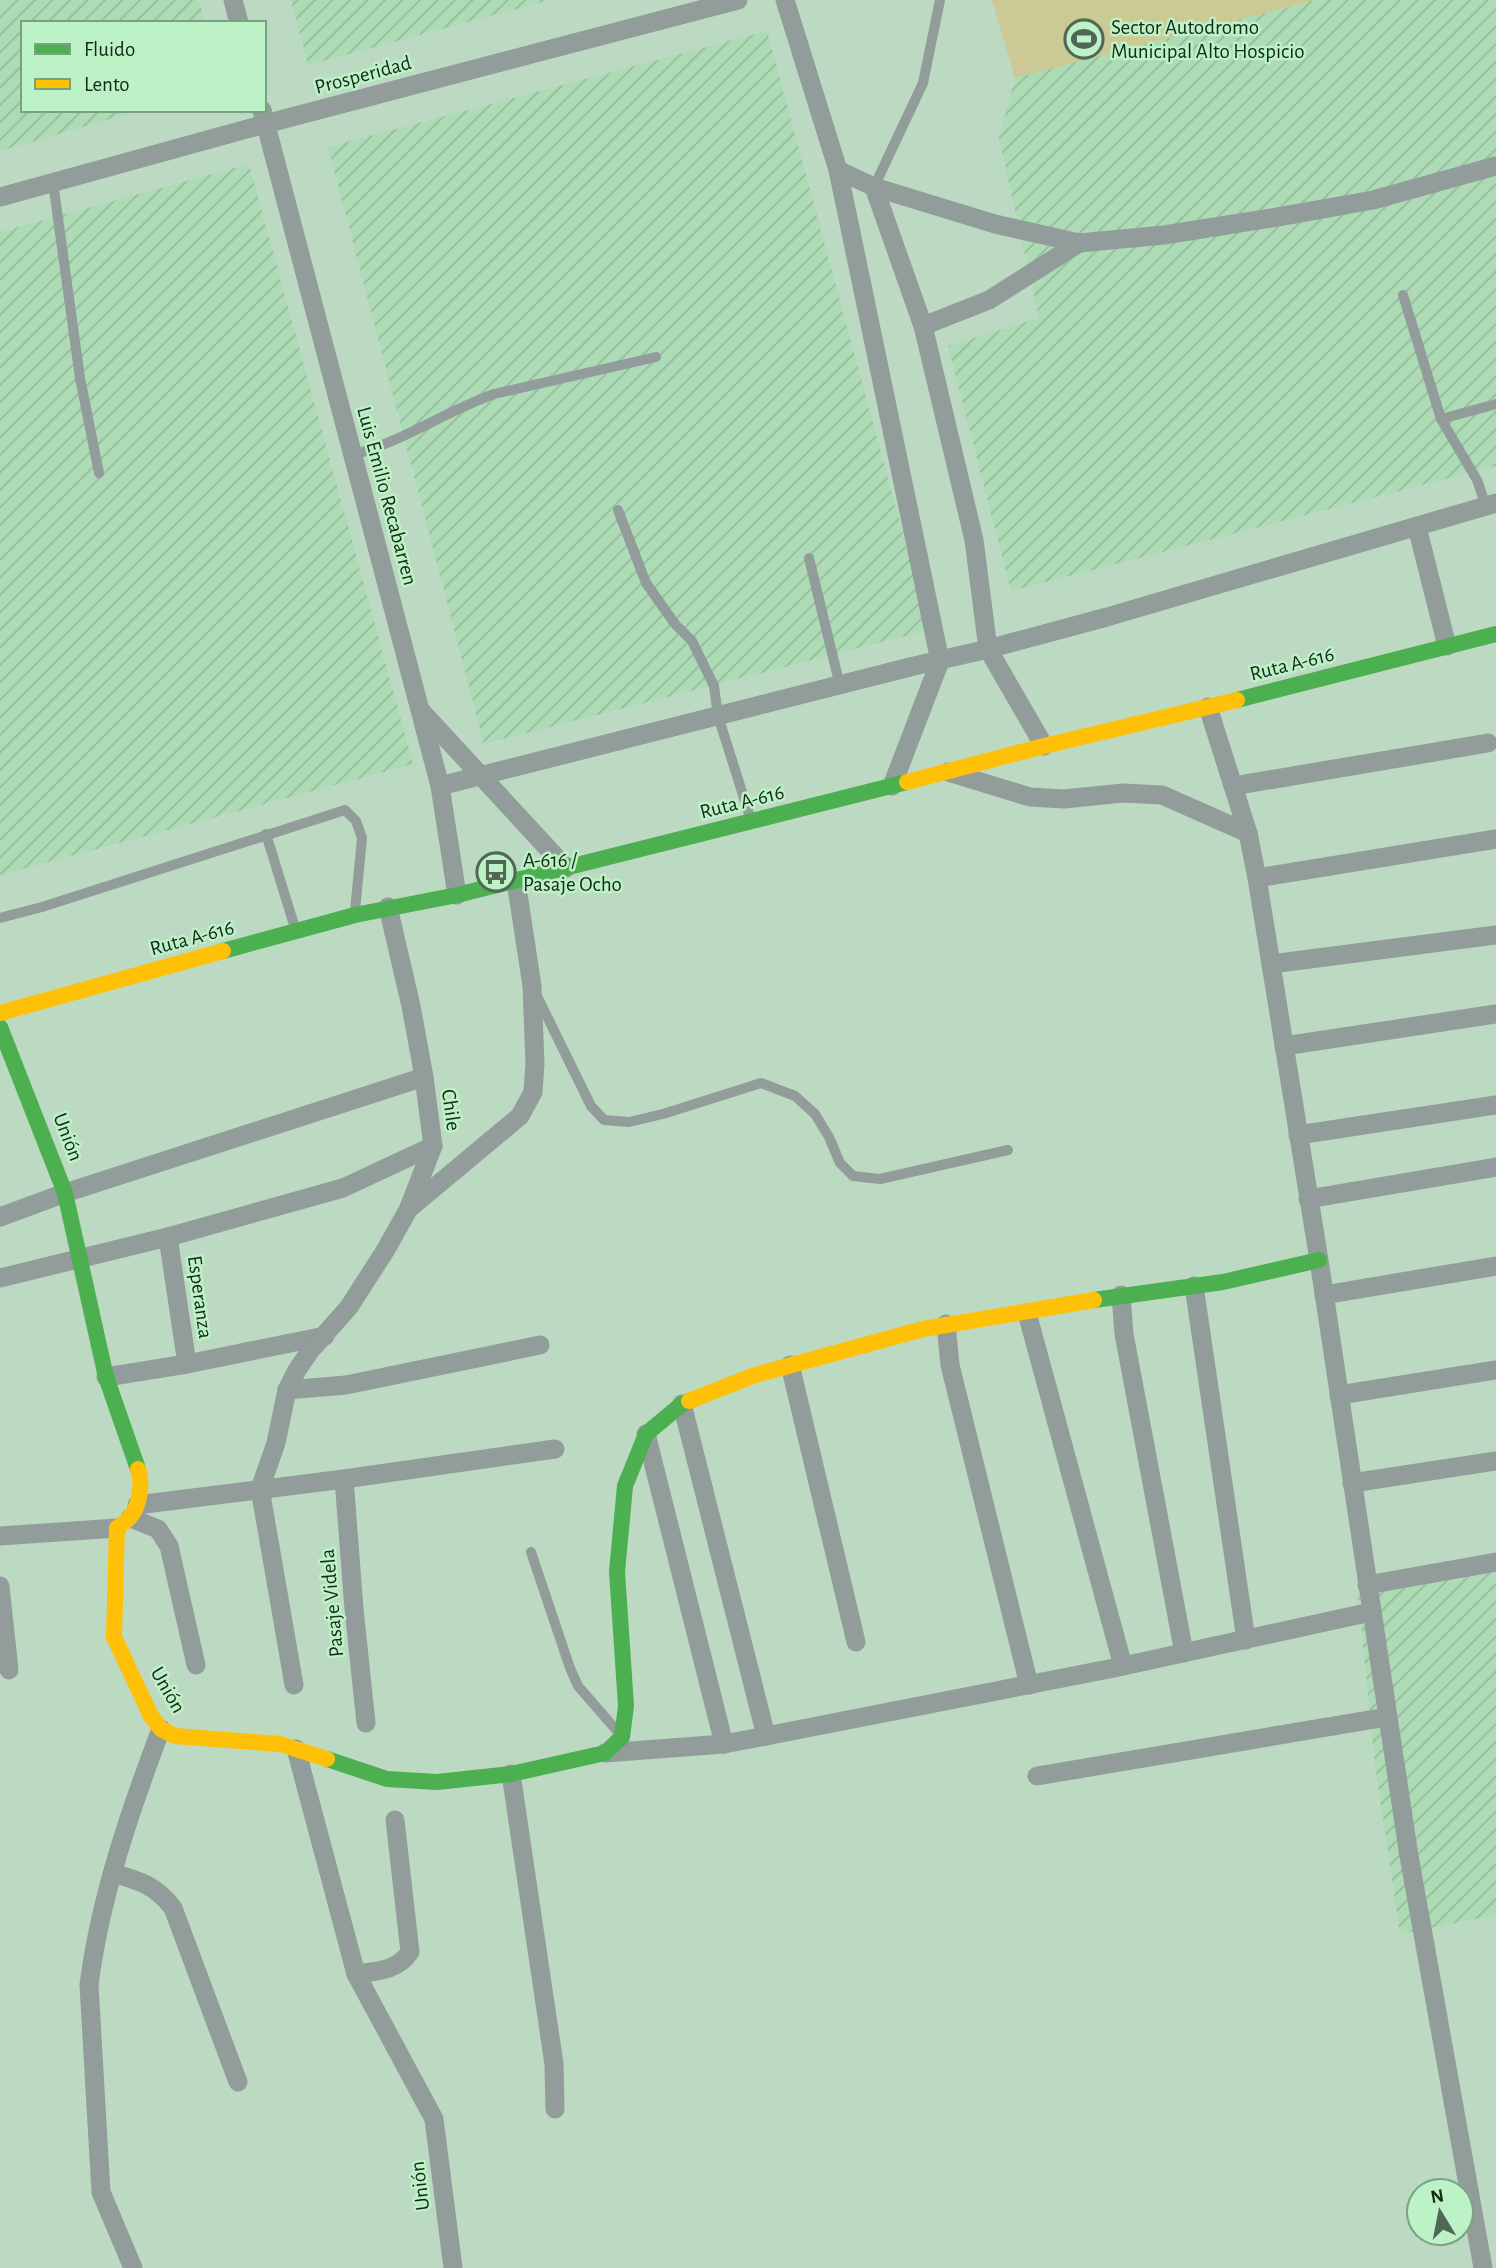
<svg xmlns="http://www.w3.org/2000/svg" width="1496" height="2268" viewBox="0 0 1496 2268" font-family="'Alegreya Sans',sans-serif">
<style>
.industrial{fill:url(#industrial-furrows)}
.green{fill:#cbc994}
.lines{fill:none;stroke-linecap:round;stroke-linejoin:round}
.lane{stroke:#929c9b;stroke-width:10}
.street{stroke:#929c9b;stroke-width:19}
.fast{stroke:#4caf50;stroke-width:16}
.slow{stroke:#ffc107;stroke-width:16}
.labels{text-anchor:middle;dominant-baseline:central;stroke-width:5;stroke-linejoin:round;paint-order:stroke}
.poi-label{font-size:21px;fill:#142919;stroke:#bdf2c7;text-anchor:start}
.street-label{font-size:21px;fill:#142919;stroke:#bdf2c7}
</style>
<defs>
<pattern id="industrial-furrows" width="10" height="10" patternUnits="userSpaceOnUse" patternTransform="scale(1.75)"><rect width="10" height="10" fill="#addbb6"/><path d="M-1 1l2-2M0 10L10 0M9 11l2-2" fill="none" stroke="#94bc9c"/></pattern>
</defs>
<rect width="100%" height="100%" fill="#bcd9c2"/>
<g class="industrial">
<path d="M0,0H199L205,23H23V110H142L0,151Z"/>
<path d="M291,0H550L308,65Z"/>
<path d="M1314,0H1496V466L1011,591L948,346L1039,318L999,138L1015,78Z"/>
<path d="M767,31L929,630L484,744L328,147Z"/>
<path d="M249,164L413,764L0,875V232Z"/>
<path d="M1496,1562V1915L1400,1934L1375,1765L1357,1586Z"/>
</g>
<path class="green" d="M992,0H1314L1015,78Z"/>
<g class="lines">
<g class="lane">
<path d="M53,182L80,378L99,473"/>
<path d="M874,187L923,83L940,0"/>
<path d="M1403,295L1441,419L1477,480L1486,506"/>
<path d="M1441,419L1496,404"/>
<path d="M352,455C404,441 444,412 494,394L656,357"/>
<path d="M618,510L646,583L675,624L692,641L714,686L718,716L750,817"/>
<path d="M809,558L840,686"/>
<path d="M266,834L295,928"/>
<path d="M0,918L42,907L345,810L356,821L362,838L355,911"/>
<path d="M537,996L591,1106L604,1120L629,1122L663,1114L761,1083L795,1096L815,1114L829,1137L840,1163L853,1176L880,1179L1008,1150"/>
<path d="M531,1552L570,1668L578,1686L618,1732"/>
</g>
<g class="street">
<path d="M233,0L239,23"/>
<path d="M785,0L838,170L940,661L892,786"/>
<path d="M262,110L440,786L457,895"/>
<path d="M838,170L874,187L923,326L974,540L988,649L1044,746"/>
<path d="M874,187L995,224L1079,243L1164,235L1272,218L1373,200L1496,166"/>
<path d="M0,197L265,124L738,0"/>
<path d="M923,326L989,300L1079,243"/>
<path d="M1417,527L1447,646"/>
<path d="M1208,707L1248,833L1257,878L1319,1260L1409,1856L1483,2268"/>
<path d="M422,712L566,868"/>
<path d="M948,772L1030,797L1064,799L1123,793L1162,795L1248,833"/>
<path d="M440,786L914,666L988,649L1107,617L1496,503"/>
<path d="M1233,786L1488,743"/>
<path d="M1257,878L1496,839"/>
<path d="M1271,964L1496,935"/>
<path d="M1284,1046L1496,1014"/>
<path d="M1298,1135L1496,1105"/>
<path d="M1308,1199L1496,1167"/>
<path d="M411,1207L520,1116L533,1092L535,1064L532,986L516,881"/>
<path d="M0,1217L65,1193L424,1077"/>
<path d="M168,1237L187,1364"/>
<path d="M0,1278L168,1237L343,1188L433,1146"/>
<path d="M1194,1286L1246,1640"/>
<path d="M1121,1295L1124,1334L1184,1653"/>
<path d="M1324,1295L1496,1266"/>
<path d="M1027,1313L1123,1666"/>
<path d="M946,1324L950,1365L1029,1685"/>
<path d="M790,1365L856,1642"/>
<path d="M106,1377L187,1364L325,1336"/>
<path d="M287,1390L346,1385L540,1345"/>
<path d="M1339,1395L1496,1370"/>
<path d="M682,1404L766,1736"/>
<path d="M646,1434L724,1744"/>
<path d="M344,1479L354,1609L366,1723"/>
<path d="M1352,1483L1496,1461"/>
<path d="M137,1505L344,1479L555,1449"/>
<path d="M130,1518L158,1529L169,1546L196,1665"/>
<path d="M0,1536L117,1528"/>
<path d="M1367,1585L1496,1562"/>
<path d="M0,1586L9,1670"/>
<path d="M294,1685L260,1489L276,1443L287,1390L297,1370L310,1351L349,1307L385,1251L408,1210L433,1146L424,1077L411,1006L388,907"/>
<path d="M296,1749L356,1974L434,2119L453,2268"/>
<path d="M605,1753L724,1744L766,1736L1114,1668L1371,1612"/>
<path d="M511,1774L554,2064L555,2109"/>
<path d="M1037,1776L1387,1717"/>
<path d="M113,1873C140,1881 155,1885 173,1908L238,2082"/>
<path d="M356,1974C377,1971 397,1971 410,1952L395,1820"/>
<path d="M133,2268L101,2192L89,1985C100,1898 130,1811 161,1729"/>
</g>
<g class="fast">
<path d="M1237,700L1496,634"/>
<path d="M223,951L355,915L457,895L907,782"/>
<path d="M0,1027L65,1193L106,1377L138,1469"/>
<path d="M1094,1300L1223,1282L1319,1260"/>
<path d="M327,1759L387,1779L437,1782L511,1774L605,1753L622,1737L626,1706L617,1572L625,1486L646,1434L682,1404L689,1401"/>
</g>
<g class="slow">
<path d="M907,782L1044,746L1237,700"/>
<path d="M0,1013L223,951"/>
<path d="M689,1401L755,1375L923,1329L1094,1300"/>
<path d="M138,1469C143,1482 140,1506 130,1517C127,1521 121,1525 117,1528L114,1637L151,1716L161,1729L175,1736L280,1744L327,1759"/>
</g>
</g>
<defs>
<g id="stadium-ring" transform="scale(2.0125)"><circle r="9.5" fill="#bdf2c7" stroke="#4f6754" stroke-width="1.5"/><path d="M0-5a6.5 5 0 1 0 0 10a6.5 5 0 1 0 0-10ZM-3.5-1.8h7v3.6h-7Z" fill="#4f6754"/></g>
<g id="bus-ring" transform="scale(2.0125)"><circle r="9.5" fill="#bdf2c7" stroke="#4f6754" stroke-width="1.5"/><path d="M-5-6H5V4H4V6H2V4H-2V6H-4V4H-5ZM-3.5-4V0h7V-4ZM-3.5 1.2v1.5H-2V1.2ZM2 1.2v1.5H3.5V1.2Z" fill="#4f6754"/></g>
</defs>
<g fill-rule="evenodd">
<use href="#stadium-ring" x="1084" y="39"/>
<use href="#bus-ring" x="496" y="872"/>
</g>
<g class="labels">
<g class="poi-label">
<text x="1111" y="27">Sector Autodromo<tspan x="1111" dy="24">Municipal Alto Hospicio</tspan></text>
<text x="523" y="860">A-616 /<tspan x="523" dy="24">Pasaje Ocho</tspan></text>
</g>
<g class="street-label">
<text transform="translate(363 75) rotate(-15)">Prosperidad</text>
<text transform="translate(387 496) rotate(75)">Luis Emilio Recabarren</text>
<text transform="translate(1292 664) rotate(-14)">Ruta A-616</text>
<text transform="translate(742 802) rotate(-14)">Ruta A-616</text>
<text transform="translate(192 938) rotate(-15)">Ruta A-616</text>
<text transform="translate(451 1110) rotate(82)">Chile</text>
<text transform="translate(68 1137) rotate(69)">Unión</text>
<text transform="translate(200 1297) rotate(82)">Esperanza</text>
<text transform="translate(332 1603) rotate(-95)">Pasaje Videla</text>
<text transform="translate(168 1690) rotate(60)">Unión</text>
<text transform="translate(420 2186) rotate(-97)">Unión</text>
</g>
</g>
<rect x="21" y="21" width="245" height="91" fill="#bdf2c7" stroke="#79a281" stroke-width="2"/>
<rect x="35" y="44" width="35" height="10" fill="#4caf50" stroke="#79a281" stroke-width="2"/>
<text x="84" y="56" font-size="21" fill="#142919">Fluido</text>
<rect x="35" y="79" width="35" height="10" fill="#ffc107" stroke="#79a281" stroke-width="2"/>
<text x="84" y="91" font-size="21" fill="#142919">Lento</text>
<g transform="translate(1440 2212) rotate(350)"><circle r="33" fill="#bdf2c7" stroke="#79a281" stroke-width="2"/>
<path d="M0-5L12 26L0 18L-12 26Z" fill="#4f6754"/>
<text y="-10" font-size="19" font-weight="bold" text-anchor="middle" fill="#142919">N</text>
</g>
</svg>
